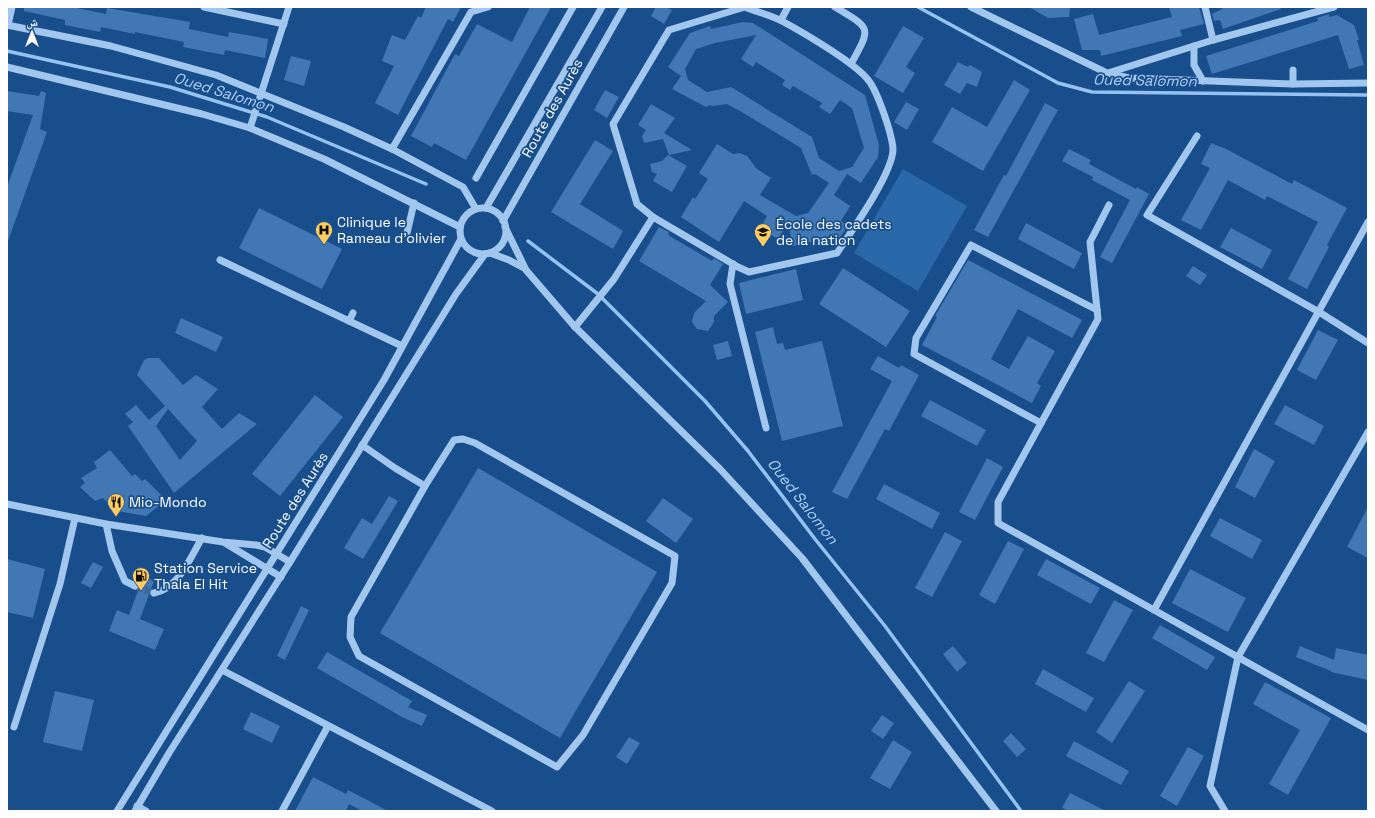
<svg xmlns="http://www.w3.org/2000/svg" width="1375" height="818" viewBox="0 0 1375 818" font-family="'Space Grotesk','Noto Naskh Arabic',sans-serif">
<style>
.green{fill:#2a68aa}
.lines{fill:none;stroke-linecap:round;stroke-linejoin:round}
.stream{stroke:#95c2f1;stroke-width:3.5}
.building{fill:#4077b4;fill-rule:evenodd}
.minor-tunnel{stroke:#3b699d;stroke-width:7;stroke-dasharray:7 3.5;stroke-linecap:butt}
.minor{stroke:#a2c7ee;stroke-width:7}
.labels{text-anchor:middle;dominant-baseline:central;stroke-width:3.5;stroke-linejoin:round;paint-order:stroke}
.street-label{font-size:14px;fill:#fff;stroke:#184e8c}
.poi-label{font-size:14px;fill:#fff;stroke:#184e8c;text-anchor:start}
.water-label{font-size:15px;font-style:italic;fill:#aed1f6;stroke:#184e8c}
</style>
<rect width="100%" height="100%" fill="#184e8c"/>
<path class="green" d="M903,169L967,206L918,291L854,253Z"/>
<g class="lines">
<g class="stream">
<path d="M918,7L1058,83L1092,92L1368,95"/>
<path d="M7,51L170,87L267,117L426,184"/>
<path d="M528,241L598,294L705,401L748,451L815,539L885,626L1021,811"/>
</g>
</g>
<g class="building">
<path d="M24,7H72L106,14L107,8L190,22L189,29L228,37L229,32L268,39L265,58L225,50L224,55L183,47L184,42L135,32V34L101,27L100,32L65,25V20L24,11Z"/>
<path d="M426,7H461L453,22L448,19L398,115L375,103L394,66L382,61L392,35L405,40L418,16L421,18Z"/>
<path d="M530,7H551L466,160L434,143L432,147L411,136L455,54L459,56L477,24L512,42Z"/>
<path d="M656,7H666L672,10L664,24L651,16Z"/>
<path d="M1029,7H1070L1069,17L1048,18Z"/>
<path d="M1169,7H1199L1204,24L1180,30L1182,36L1101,56L1100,50H1082L1074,19L1093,14L1099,35L1172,17Z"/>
<path d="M1222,7H1280L1281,9L1223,29L1220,20L1214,21L1212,14L1222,9Z"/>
<path d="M1329,14V17L1337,15L1354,25L1359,40H1357L1364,65L1349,69L1338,35L1212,74L1206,56L1318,21L1317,18Z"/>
<path d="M743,22L753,23L865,95L879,145L878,157L861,183L847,174L834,195L850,206L841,221L848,226L835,244L827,238L793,246L788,223L778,239L760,228L767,216L744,201L719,242L681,217L693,197L695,199L708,179L699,173L717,144L733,154L740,153L747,156L757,169L771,178L760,195L796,216L808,213L829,183L815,174L812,175L801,148L745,114L727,104L713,106L710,105L706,107L672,89L681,76L668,67L690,33L710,26L711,29ZM756,35L741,59L753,67L756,62L785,80L782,85L790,90L793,86L822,103L819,107L830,114L840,100L852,108L864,148L852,167L839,171L819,158L812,137L731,87L707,92L688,80L685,69L696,49L715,43Z"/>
<path d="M903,26L924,38L906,67L915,73L903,93L874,76Z"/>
<path d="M291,56L311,61L304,86L284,80Z"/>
<path d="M958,62L968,67L970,65L982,72L977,87L967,83L960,94L944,85Z"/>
<path d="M1014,80L1030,90L983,171L932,142L952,107L987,127Z"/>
<path d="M605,90L619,97L607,118L594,110Z"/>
<path d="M7,91L39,96L41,91L46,93L40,129L47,132L8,241L7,187L33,115L7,111Z"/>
<path d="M906,102L919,109L907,130L894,122Z"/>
<path d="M1045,103L1058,110L988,237L974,230L1004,175L1006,176Z"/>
<path d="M651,104L675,118L664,133L692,150L669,155L663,139L644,143L642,136L646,130L638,125Z"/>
<path d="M595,140L613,151L580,204L623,231L613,249L551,212Z"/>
<path d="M1211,143L1226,149L1292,184L1294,180L1347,208L1327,245L1329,247L1307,289L1288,279L1318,222L1267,196L1265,200L1228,180L1201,230L1181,220L1210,168L1201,164Z"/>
<path d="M1069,149L1091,160L1089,164L1136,189L1137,187L1149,194L1112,263L1100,257L1130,200L1092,180L1093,177L1062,161Z"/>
<path d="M668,155L687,166L672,192L653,181L657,174L652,172L650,164L662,161Z"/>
<path d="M259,208L342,249L322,289L239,248Z"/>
<path d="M1026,223L1082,253L1074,269L1018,239Z"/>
<path d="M659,227L669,232L668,235L712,261L714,258L723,264L710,285L728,302L714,316V322L708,331L697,329L692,322L694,313L706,301L639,261Z"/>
<path d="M1231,228L1272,250L1262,269L1220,247Z"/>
<path d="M968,260L1082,320L1072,338L1018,309L991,359L1009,369L1028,336L1055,351L1037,383L1041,386L1032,403L922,345L937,317L935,316Z"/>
<path d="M1193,266L1207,275L1200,285L1186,276Z"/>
<path d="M843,268L910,311L886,347L819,304Z"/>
<path d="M796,269L803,300L746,314L739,283Z"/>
<path d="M181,318L223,337L216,352L175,333Z"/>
<path d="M773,327L777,344L783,343L785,350L822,341L843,426L782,441L755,332Z"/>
<path d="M1318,330L1338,340L1316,380L1297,370Z"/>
<path d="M728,341L732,356L717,360L713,345Z"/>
<path d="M878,356L899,368L901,365L919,375L889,431L885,429L847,499L832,492L892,381L870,369Z"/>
<path d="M148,358H159L183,385L196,375L218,389L202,407L222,429L239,413L257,424L174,493L128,426L133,422L125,414L136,405L149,420L165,406L137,375L144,360ZM168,409L197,441L180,460L156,426Z"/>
<path d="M315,395L343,417L280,496L252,474Z"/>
<path d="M930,400L986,430L977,446L921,416Z"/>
<path d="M1285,405L1324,426L1314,445L1274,424Z"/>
<path d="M1254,449L1275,461L1255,498L1235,487Z"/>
<path d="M110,450L132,476L135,474L142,481L145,479L166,500L146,516L117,511L103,498L95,501L80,487L85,483L81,478L97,468L94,462Z"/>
<path d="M987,458L1003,467L975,520L959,512Z"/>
<path d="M478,468L657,572L560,738L380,633Z"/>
<path d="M884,484L940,513L932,529L876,499Z"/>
<path d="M389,496L398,501L363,559L344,548L362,518L372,524Z"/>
<path d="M663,498L693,519L676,543L646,521Z"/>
<path d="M1368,507V558L1347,547Z"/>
<path d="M1220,518L1262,540L1252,559L1210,536Z"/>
<path d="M945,532L962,541L932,597L915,588Z"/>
<path d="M1008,541L1024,549L995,604L979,595Z"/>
<path d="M7,559L45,569L33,618L7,612Z"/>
<path d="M1046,559L1100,588L1091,604L1037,575Z"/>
<path d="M93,562L103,567L91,588L81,583Z"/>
<path d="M1190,569L1246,598L1228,632L1172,603Z"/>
<path d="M143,577L154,581L140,619L164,629L155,650L109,631L117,610L129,615Z"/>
<path d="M1114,600L1133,610L1104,662L1086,653Z"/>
<path d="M301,606L309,610L285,660L277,656Z"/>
<path d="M1160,625L1215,657L1207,670L1152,638Z"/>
<path d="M953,646L967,663L957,672L943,654Z"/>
<path d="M1300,646L1334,660L1336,648L1368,655V680L1331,672V671L1296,657Z"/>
<path d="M327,652L412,701L408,707L427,715L422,726L402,717L317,668Z"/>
<path d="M1043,669L1094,698L1086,712L1035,684Z"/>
<path d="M1129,681L1145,691L1112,743L1096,732Z"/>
<path d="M1265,682L1331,718L1288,795L1269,784L1300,730L1253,704Z"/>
<path d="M55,691L94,700L82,751L43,742Z"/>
<path d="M251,712L280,726L272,743L243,729Z"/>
<path d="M882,715L894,723L883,739L871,731Z"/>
<path d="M1011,733L1026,749L1017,757L1003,741Z"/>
<path d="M629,737L640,743L627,764L616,757Z"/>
<path d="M893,740L912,752L890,789L870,778Z"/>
<path d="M1074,741L1129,771L1121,785L1066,756Z"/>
<path d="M1188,747L1204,756L1177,806L1160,796Z"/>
<path d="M313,777L346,794L348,790L388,811H362L349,804L346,811H295Z"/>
<path d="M1070,793L1106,811H1069L1062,808Z"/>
</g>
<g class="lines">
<path class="minor-tunnel" d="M135,586L154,593"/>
<g class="minor">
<path d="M204,7L284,24"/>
<path d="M745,7C757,12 770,15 782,21C802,32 856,63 869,81C878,93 892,134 893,149C893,173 851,232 837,253L749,272L738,267L653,217L637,204L613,124L669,30Z"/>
<path d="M835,7C871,29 872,26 851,64"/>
<path d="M971,7L1107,73L1129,78L1293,84L1368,83"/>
<path d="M1205,7L1213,40"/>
<path d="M781,20L788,7"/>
<path d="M7,25L111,46L216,75L344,127L392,149L463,187L476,209"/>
<path d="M8,25L12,7"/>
<path d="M1194,46V65L1203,81"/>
<path d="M7,67L202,114L250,128L324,159L460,227"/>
<path d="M1293,70V84"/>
<path d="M1108,73L1213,40L1334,7"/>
<path d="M250,128L289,7"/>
<path d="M1197,136L1147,215L1319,312L1368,343"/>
<path d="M392,149L471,12L488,7"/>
<path d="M476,178L573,7"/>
<path d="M1109,205L1090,242L1098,319L998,502V523L1154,610"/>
<path d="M486,208L602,7"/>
<circle cx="483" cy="231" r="23"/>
<path d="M503,221L624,7"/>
<path d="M1368,222L1154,610L1368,730"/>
<path d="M505,227L526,270L575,327L720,469L802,558L996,811"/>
<path d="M407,233L414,203"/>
<path d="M490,253L509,260L524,268"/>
<path d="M220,260L402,346"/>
<path d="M733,264L730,284L766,428"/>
<path d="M349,321L353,313"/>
<path d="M575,327L614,279L653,217"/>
<path d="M1041,423L914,354L916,338L971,245L1097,310"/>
<path d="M463,439L475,443L675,556L672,583L583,735L557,767L359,656L350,637L351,617L425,486L454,440Z"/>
<path d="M362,445L395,468L425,486"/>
<path d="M7,504L106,524L223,542L256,545L265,547L290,562"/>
<path d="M106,524L112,551L125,581L135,586"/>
<path d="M225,543L281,577"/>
<path d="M154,593C179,588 190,558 202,538"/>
<path d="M222,670L492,811"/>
<path d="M14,727L60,584L75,518"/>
<path d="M137,806L146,811"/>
<path d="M117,811L384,380L461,239"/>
<path d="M135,811L169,753L290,562L456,294L485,254"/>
<path d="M282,811L328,726"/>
<path d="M1225,811L1210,786L1238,657L1368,432"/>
</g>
</g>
<defs>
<g id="hospital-pin" transform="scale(0.9)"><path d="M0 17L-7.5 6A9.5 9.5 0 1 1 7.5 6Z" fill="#ffcc60" stroke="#184e8c"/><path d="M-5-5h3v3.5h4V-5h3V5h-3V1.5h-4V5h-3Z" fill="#111"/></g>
<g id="school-pin" transform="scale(0.9)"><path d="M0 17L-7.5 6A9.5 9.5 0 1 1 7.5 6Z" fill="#ffcc60" stroke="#184e8c"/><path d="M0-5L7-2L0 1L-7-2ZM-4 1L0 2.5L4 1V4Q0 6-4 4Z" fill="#111"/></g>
<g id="restaurant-pin" transform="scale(0.9)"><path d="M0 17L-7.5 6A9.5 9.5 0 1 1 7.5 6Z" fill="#ffcc60" stroke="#184e8c"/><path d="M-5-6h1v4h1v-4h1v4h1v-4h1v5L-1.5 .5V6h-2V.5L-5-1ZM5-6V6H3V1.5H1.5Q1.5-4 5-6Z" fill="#111"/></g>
<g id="fuel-pin" transform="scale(0.9)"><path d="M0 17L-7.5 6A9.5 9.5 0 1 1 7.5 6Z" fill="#ffcc60" stroke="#184e8c"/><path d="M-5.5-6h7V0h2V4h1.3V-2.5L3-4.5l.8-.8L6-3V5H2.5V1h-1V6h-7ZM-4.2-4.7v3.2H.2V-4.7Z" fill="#111"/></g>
</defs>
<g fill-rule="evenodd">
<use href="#hospital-pin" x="324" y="230"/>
<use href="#school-pin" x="763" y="232"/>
<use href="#restaurant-pin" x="116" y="502"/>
<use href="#fuel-pin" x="141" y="576"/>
</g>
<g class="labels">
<g class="street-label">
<text transform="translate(552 108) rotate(-61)">Route des Aurès</text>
<text transform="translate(295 500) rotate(-58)">Route des Aurès</text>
</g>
<g class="poi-label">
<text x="337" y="222">Clinique le<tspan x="337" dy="16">Rameau d'olivier</tspan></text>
<text x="776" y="224">École des cadets<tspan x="776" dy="16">de la nation</tspan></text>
<text x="129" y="502">Mio-Mondo</text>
<text x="154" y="568">Station Service<tspan x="154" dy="16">Thala El Hit</tspan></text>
</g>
<g class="water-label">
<text transform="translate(1145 80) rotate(1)">Oued Salomon</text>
<text transform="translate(224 92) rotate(17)">Oued Salomon</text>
<text transform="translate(803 501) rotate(52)">Oued Salomon</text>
</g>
</g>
<rect width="1375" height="818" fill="none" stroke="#ffffff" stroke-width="16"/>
<g transform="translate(32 32)" stroke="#184e8c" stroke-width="3" paint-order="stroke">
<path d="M0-3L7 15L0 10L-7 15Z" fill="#ffffff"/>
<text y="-6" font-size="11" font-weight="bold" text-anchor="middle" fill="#ffffff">ش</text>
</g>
</svg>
